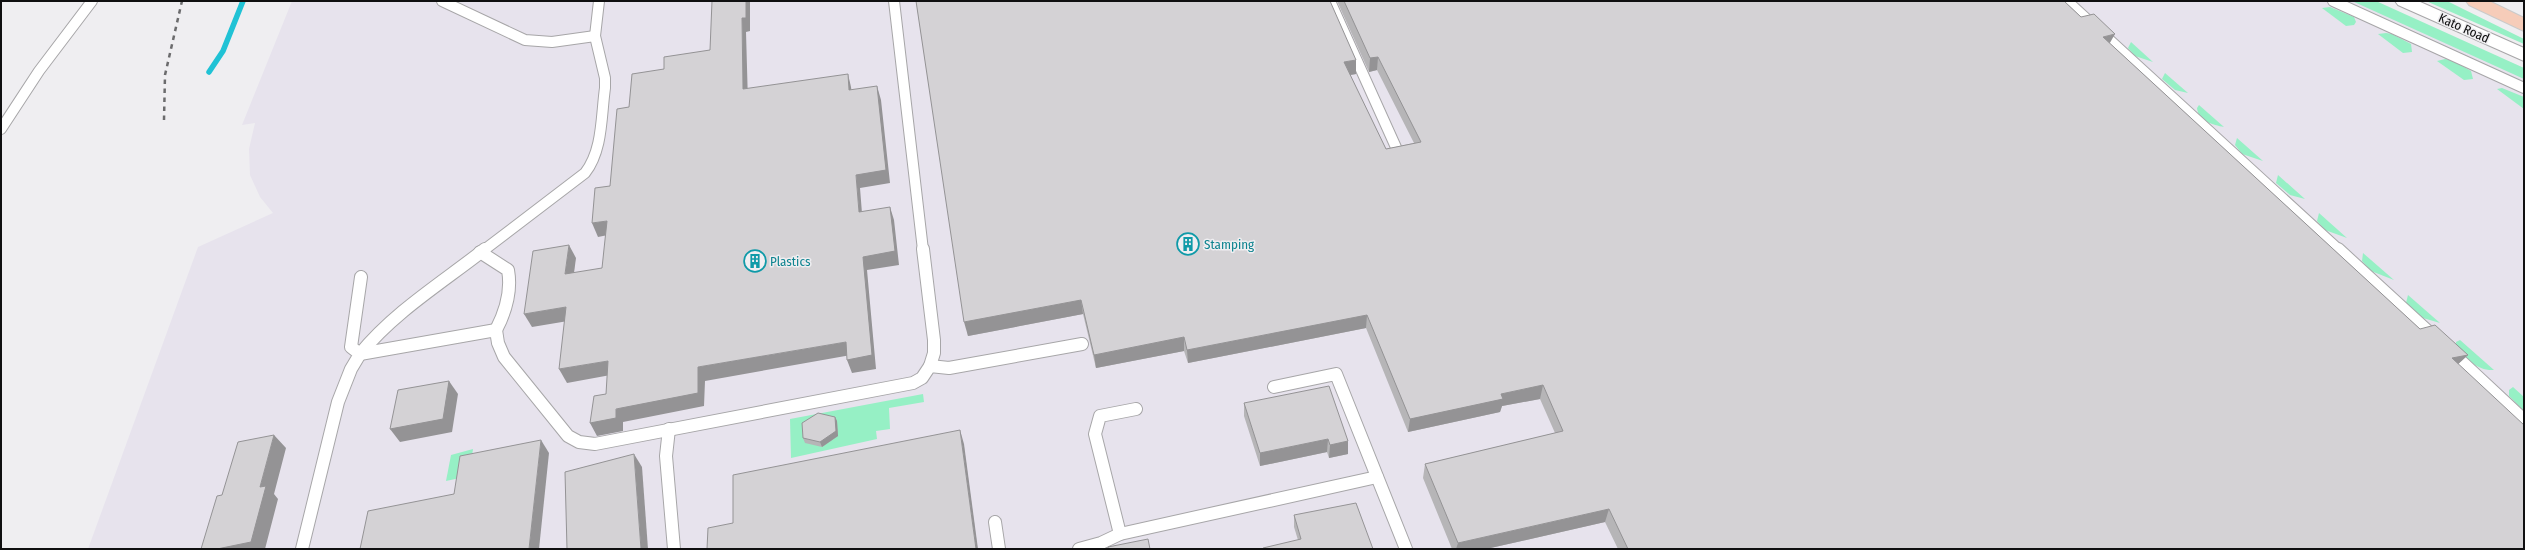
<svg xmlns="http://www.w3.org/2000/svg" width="2525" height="550" viewBox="0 0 2525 550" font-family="'Fira Sans Condensed',sans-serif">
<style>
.built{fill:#e7e3ed}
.green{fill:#96f0c5}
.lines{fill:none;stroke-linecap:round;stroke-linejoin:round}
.stream{stroke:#20c2d5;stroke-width:5.5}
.service-far1-casing{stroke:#a7a6a8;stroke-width:12}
.service-casing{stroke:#a7a6a8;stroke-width:14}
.minor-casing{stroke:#a7a6a8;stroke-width:2}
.motorway-casing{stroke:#cacaca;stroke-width:2}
.service-far1{stroke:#fff;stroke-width:10}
.service{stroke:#fff;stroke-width:12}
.minor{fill:#fff;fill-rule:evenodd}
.motorway{fill:#f6ccb9;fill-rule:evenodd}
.rail{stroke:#6b6b6d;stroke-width:2.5;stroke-dasharray:4.5 4.5;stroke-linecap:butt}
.wall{fill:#b6b5b7}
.shaded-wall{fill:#949395}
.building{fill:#d4d2d5;stroke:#949395}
.labels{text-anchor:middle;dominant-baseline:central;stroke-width:3;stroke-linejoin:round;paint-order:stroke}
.street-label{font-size:13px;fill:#0f0f10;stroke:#efeef1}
.culture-label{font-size:13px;fill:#0d838f;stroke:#efeef1;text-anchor:start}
</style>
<rect width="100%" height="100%" fill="#efeef1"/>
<path class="built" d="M292,1H2370L2524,68V549H88L198,247L273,213L260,197L250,175L249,149L255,123L242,125Z"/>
<g class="green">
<path d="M2352,1H2376L2524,68V79Z"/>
<path d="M2426,1H2447L2524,39V44Z"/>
<path d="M2330,7L2354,17L2356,22L2354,25L2346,26L2322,8Z"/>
<path d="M2386,33L2392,34L2411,44L2412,52L2403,53L2378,34Z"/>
<path d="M2131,42L2153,62L2135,56L2128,48Z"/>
<path d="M2445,59L2452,60L2471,71L2473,79L2464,80L2437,61Z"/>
<path d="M2165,73L2188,93L2175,90L2162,79Z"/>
<path d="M2502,88L2524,97V109L2497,89Z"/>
<path d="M2199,105L2224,127C2213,125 2198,121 2197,108Z"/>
<path d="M2237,138L2263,161L2242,154L2235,145Z"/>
<path d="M2278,175L2305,199L2290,195L2276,183Z"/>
<path d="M2319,213L2347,238L2325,230L2317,221Z"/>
<path d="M2363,253L2394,280L2371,271L2362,261Z"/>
<path d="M2408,295L2440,323L2423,318L2406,303Z"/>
<path d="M2460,340L2494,370C2477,371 2467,359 2456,348V342Z"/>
<path d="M2513,387L2524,397V411L2509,396V390Z"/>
<path d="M923,394L924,402L889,408L890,429L876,431L877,439L791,458L790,419Z"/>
<path d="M473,449L469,476L446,481L451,455Z"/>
</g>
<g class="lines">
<path class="stream" d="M209,72L223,51L243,1"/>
<g class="service-far1-casing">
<g id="service-far1">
<path d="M442,1L525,40L552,42L595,36"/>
<path d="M894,1L923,250"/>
<path d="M1330,1L1399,154"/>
<path d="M2067,1L2339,250"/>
<path d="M2333,1L2524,88"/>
<path d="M1,129L39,71L92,1"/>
<path d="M484,250L585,173C603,150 601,116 605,88V78L595,36L599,1"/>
</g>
</g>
<g class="service-casing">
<g id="service">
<path d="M923,249L934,340V353L930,366"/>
<path d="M2338,249L2434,337"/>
<path d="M480,252L508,270C512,292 506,311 496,330"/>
<path d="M2450,351L2524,420"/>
<path d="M360,354L496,330L498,343L504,357L568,436L579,442L595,444L913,383L922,378L930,366L949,368L1082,344"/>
<path d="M360,354C394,312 443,282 485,249"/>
<path d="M1274,387L1336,374L1406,549"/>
<path d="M669,429L666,456L674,549"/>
<path d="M995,522L999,549"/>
<path d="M1120,534L1095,434L1100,416L1136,409"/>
<path d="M302,549L338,402L351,369L360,354L351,347L361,277"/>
<path d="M1079,549L1101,543L1120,534L1377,477"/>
</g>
</g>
<g class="minor-casing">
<path id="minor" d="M2395,1H2418L2524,48V61L2398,5Z"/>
</g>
<g class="motorway-casing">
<path id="motorway" d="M2466,1H2489L2524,18V31L2469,5Z"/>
</g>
<use href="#service-far1" class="service-far1"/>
<use href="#service" class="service"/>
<use href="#minor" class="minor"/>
<use href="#motorway" class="motorway"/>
<path class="rail" d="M164,120L165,75L182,1"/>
</g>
<g class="wall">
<path d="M916,1L1356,74L1350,75L1386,149L1414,143L1377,70L1369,72L1337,1H2064L2420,329L2468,355L2458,364L2524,549H1618L1605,522L1486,549H1452L1423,478L1425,464L1555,433L1540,399L1502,406L1500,412L1408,432L1366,328L1188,363L1184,351L1096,368L1083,314L968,336Z"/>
<path d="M1244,403L1348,441V454L1329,458L1327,452L1260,466L1244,416Z"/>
<path d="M835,417L837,421L838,436L822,447L805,443L803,438Z"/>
<path d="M1294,515L1373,549L1298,540L1294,527Z"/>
</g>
<g class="shaded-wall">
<path d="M746,1H750V31L746,32L748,103L743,89L742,18Z"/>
<path d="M2115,34L2107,48L2103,37Z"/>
<path d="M1378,57L1377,70L1369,72L1370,58Z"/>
<path d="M1356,60V74L1344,76V62Z"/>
<path d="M848,74L851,87L853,104L849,90Z"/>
<path d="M877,86L881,100L890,183L860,188L863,226L859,212L856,175Z"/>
<path d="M890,207L894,220L899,265L867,270L876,369L852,373L847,360L863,257Z"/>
<path d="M607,221L613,234L598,237L592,223Z"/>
<path d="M569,245L576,258L572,288L565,274Z"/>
<path d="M1081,300L1083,314L968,336L964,322Z"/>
<path d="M566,307L574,320L532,327L524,314Z"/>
<path d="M1367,315L1366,328L1188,363L1187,350Z"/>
<path d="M1184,337V351L1096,368L1094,355Z"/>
<path d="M846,342L851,355L705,381L704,406L623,422V431L597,436L590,423L698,367Z"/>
<path d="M2468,355L2454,368L2452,358Z"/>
<path d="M608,361L616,374L567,383L559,369Z"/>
<path d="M449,381L458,394L452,432L400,442L390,429Z"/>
<path d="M1543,385L1540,399L1502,406L1500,412L1408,432L1410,419L1501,394Z"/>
<path d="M835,417L837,421L838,436L822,447L820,442Z"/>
<path d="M960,430L964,444L978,549H976Z"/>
<path d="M274,435L286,448L274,494L278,499L265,549H217L260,487Z"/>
<path d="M1328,439L1327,452L1260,466V453Z"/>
<path d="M541,440L549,453L539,549H529Z"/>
<path d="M1348,441V454L1329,458L1330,445Z"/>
<path d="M634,454L642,467L648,549H641Z"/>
<path d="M1609,509L1605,522L1486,549H1456L1458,543Z"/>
</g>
<g class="building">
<path d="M712,1H746V18H742L743,89L848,74L849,90L877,86L886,170L856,175L859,212L890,207L895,251L863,257L872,355L847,360L846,342L698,367V393L616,409V418L590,423L594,396L606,394L608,361L559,369L566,307L524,314L533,251L569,245L565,274L602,268L607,221L592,223L595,188L610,186L617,109L629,107L632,74L664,69V57L710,50Z"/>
<path d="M916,1H1330L1356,60L1344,62L1386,149L1421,142L1378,57L1370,58L1344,1H2064L2081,17L2094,14L2115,34L2103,37L2420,329L2435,325L2468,355L2452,358L2524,425V549H1628L1609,509L1458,543L1425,464L1563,431L1543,385L1501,394L1503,399L1410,419L1367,315L1187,350L1184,337L1094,355L1081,300L964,322Z"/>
<path d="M449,381L443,419L390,429L398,390Z"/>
<path d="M1329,386L1348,441L1330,445L1328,439L1260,453L1244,403Z"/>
<path d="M818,413L835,417L836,431L820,442L803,438L802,423Z"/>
<path d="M960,430L976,549H707L708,528L733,523V475Z"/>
<path d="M274,435L260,487L266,486L251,542L217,549H201L217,496L222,495L238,442Z"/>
<path d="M541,440L529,549H360L368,511L454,494L460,456Z"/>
<path d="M634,454L641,549H567L565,472Z"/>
<path d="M1356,503L1373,549H1264L1263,548L1301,539L1294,515Z"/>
<path d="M1148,539L1150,549H1108V547Z"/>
</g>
<defs>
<g id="building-ring" transform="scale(1.15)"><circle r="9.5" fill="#efeef1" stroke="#0f9aa8" stroke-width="1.5"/><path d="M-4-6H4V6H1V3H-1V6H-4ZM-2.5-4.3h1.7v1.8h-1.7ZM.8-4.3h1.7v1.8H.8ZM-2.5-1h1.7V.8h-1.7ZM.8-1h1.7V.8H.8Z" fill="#0f9aa8"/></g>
</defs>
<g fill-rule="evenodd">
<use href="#building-ring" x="1188" y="244"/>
<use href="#building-ring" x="755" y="261"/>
</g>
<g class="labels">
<g class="street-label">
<text transform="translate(2464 28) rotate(24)">Kato Road</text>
</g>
<g class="culture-label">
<text x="1204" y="244">Stamping</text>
<text x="770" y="261">Plastics</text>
</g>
</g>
<rect width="2525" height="550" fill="none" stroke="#0f0f10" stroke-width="4"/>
</svg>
